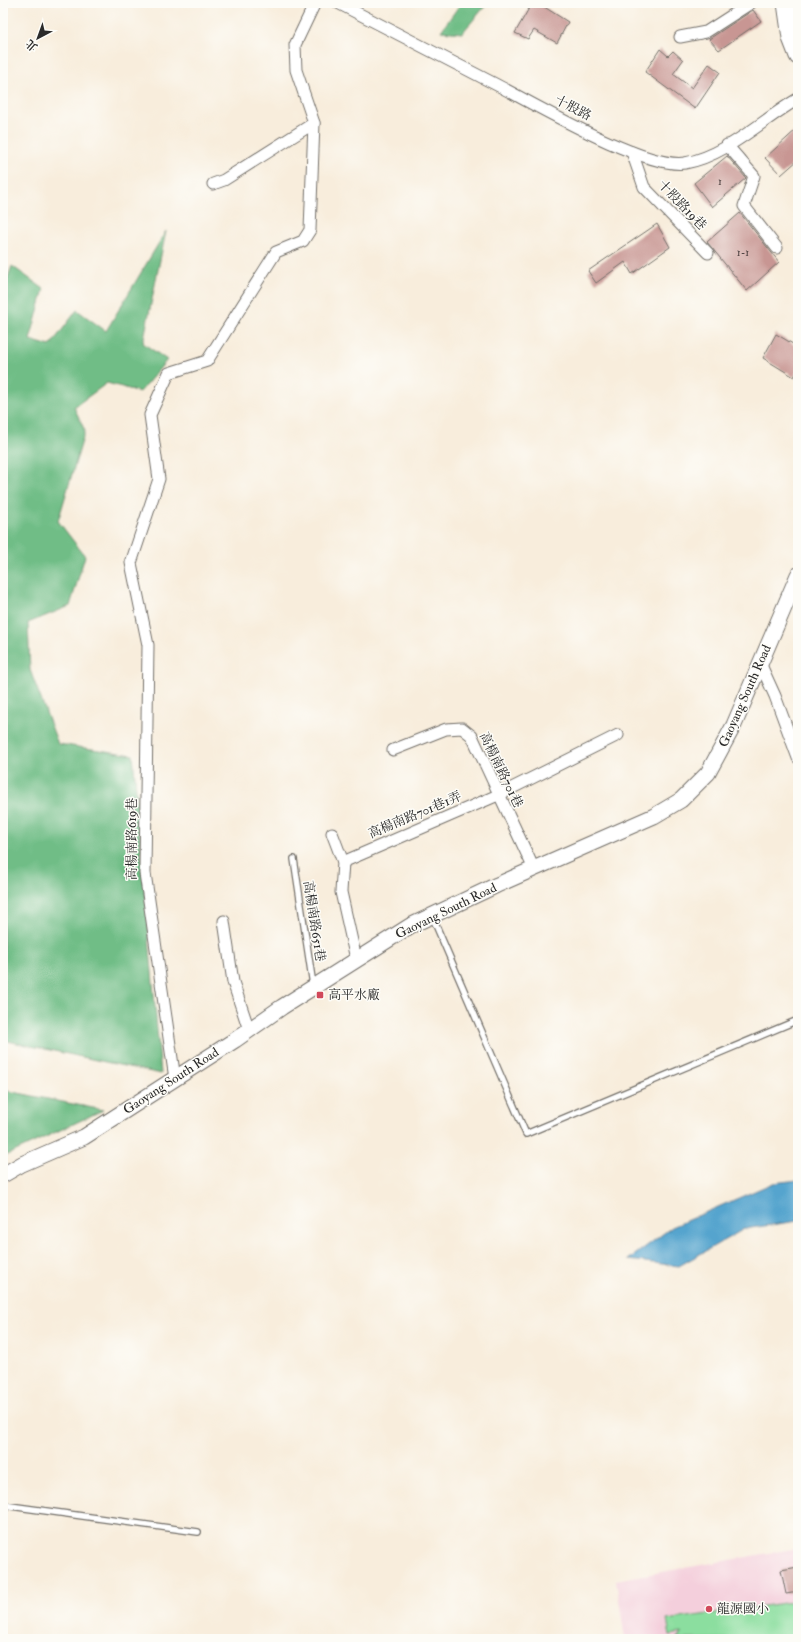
<svg xmlns="http://www.w3.org/2000/svg" width="801" height="1642" viewBox="0 0 801 1642" font-family="'IM FELL Double Pica','Noto Serif TC',serif">
<style>
.built{fill:#f4cfdc}
.green{fill:#8bde9f;stroke:#5b8465}
.forest{fill:#70bd86;stroke:#4e7458}
.water{fill:#54a4ce;stroke:#40687c}
.building{fill:#c89693}
.lines{fill:none;stroke-linecap:round;stroke-linejoin:round}
.lane-casing{stroke:#736f69;stroke-width:8}
.street-casing{stroke:#736f69;stroke-width:13}
.secondary-casing{stroke:#736f69;stroke-width:17}
.primary-casing{stroke:#736f69;stroke-width:19}
.lane{stroke:#fff;stroke-width:5.5}
.street{stroke:#fff;stroke-width:11}
.secondary{stroke:#fff;stroke-width:15}
.primary{stroke:#fff;stroke-width:17}
.poi-dot{fill:#d1495b;stroke:#fdfcf7;stroke-width:1.5}
.labels{text-anchor:middle;dominant-baseline:central;stroke-width:3;stroke-linejoin:round;paint-order:stroke}
.number-label{font-size:11px;fill:#524645}
.street-label{font-size:13px;fill:#2b2b2b;stroke:#fdfcf7}
.poi-label{font-size:13px;fill:#2b2b2b;stroke:#fdfcf7;text-anchor:start}
</style>
<rect width="100%" height="100%" fill="#fdfcf7"/>
<filter id="ink" filterUnits="userSpaceOnUse"><feTurbulence type="fractalNoise" baseFrequency=".025" numOctaves="2"/><feDisplacementMap in="SourceGraphic" scale="8" xChannelSelector="R" yChannelSelector="G"/><feConvolveMatrix kernelMatrix="1 2 1 2 8 2 1 2 1" color-interpolation-filters="sRGB"/></filter>
<filter id="wash" filterUnits="userSpaceOnUse"><feTurbulence type="fractalNoise" baseFrequency=".012" numOctaves="4" result="noise"/><feDisplacementMap in="SourceGraphic" scale="16" xChannelSelector="R" yChannelSelector="G"/><feGaussianBlur stdDeviation="0.9" result="paint"/><feColorMatrix in="noise" values="0 0 0 0 0 0 0 0 0 0 0 0 0 0 0 0 0 1.4 0 .05"/><feComposite in="paint" operator="in"/></filter>
<g filter="url(#wash)">
<rect width="100%" height="100%" fill="#f8eddc"/>
<path class="built" d="M798,1548V1639H625L616,1580Z"/>
<path class="green" d="M798,1601V1639H677L682,1633L670,1635L667,1620Z"/>
<g class="forest">
<path d="M461,3H488L462,33L441,31Z"/>
<path d="M166,231L143,343L167,360L140,392L107,383L74,407L85,431L58,521L85,556L70,606L28,623L30,670L58,744L133,755L161,1074L3,1040V291L12,266L44,289L30,340L50,346L77,310L106,331Z"/>
<path d="M3,1090L103,1110L3,1157Z"/>
</g>
<path class="water" d="M798,1180V1221L744,1229L679,1266L628,1260L672,1227L773,1183Z"/>
<g id="blocks">
<g class="building">
<path d="M532,3H538L568,22L557,43L534,30L528,39L515,33Z"/>
<path d="M753,10L761,21L719,50L709,39Z"/>
<path d="M660,49L668,56L673,51L683,60L673,74L692,88L709,64L720,72L695,109L645,72Z"/>
<path d="M798,128V160L781,175L765,158Z"/>
<path d="M727,156L746,178L712,207L694,183Z"/>
<path d="M740,213L779,262L747,291L707,242Z"/>
<path d="M657,224L670,247L632,274L625,262L596,283L588,271Z"/>
<path d="M776,334L798,347V370L794,377L763,358Z"/>
<path d="M798,1567V1592L786,1594L781,1570Z"/>
</g>
</g>
</g>
<g filter="url(#ink)">
<use href="#blocks" fill-opacity="0" stroke="#736f69" stroke-width="1"/>
<g class="lines">
<g class="lane-casing">
<g id="lane">
<path d="M294,859L313,985"/>
<path d="M432,916L526,1134L798,1020"/>
<path d="M3,1505L198,1532"/>
</g>
</g>
<g class="street-casing">
<g id="street">
<path d="M338,3C391,30 444,58 497,85C536,105 644,169 685,163C726,156 763,119 798,99"/>
<path d="M680,37L706,32L751,3"/>
<path d="M727,145L754,176L744,206L777,248"/>
<path d="M632,152L644,187L708,253"/>
<path d="M213,184L224,180L314,123"/>
<path d="M760,663L775,696L798,758"/>
<path d="M393,750L446,729L462,728L472,736L534,869"/>
<path d="M332,833L343,862L341,892L356,959"/>
<path d="M343,862L498,795L618,735"/>
<path d="M224,921L233,982L249,1030"/>
<path d="M175,1079L145,873L148,645L131,563L159,479L150,415L169,373L207,361L276,252L303,241L310,230L314,123L296,70L295,45L315,3"/>
</g>
</g>
<g class="secondary-casing">
<path id="secondary" d="M3,1175L22,1164L84,1137L235,1040L282,1007L410,926L497,885L654,816L681,800L708,773L734,725L798,575"/>
</g>
<g class="primary-casing">
<path id="primary" d="M786,3L791,38L798,56"/>
</g>
<use href="#lane" class="lane"/>
<use href="#street" class="street"/>
<use href="#secondary" class="secondary"/>
<use href="#primary" class="primary"/>
</g>
</g>
<g class="poi-dot">
<rect x="316" y="991" width="8" height="8" rx="2"/>
<circle cx="709" cy="1609" r="4"/>
</g>
<g class="labels">
<g class="number-label">
<text x="720" y="181">1</text>
<text x="743" y="252">1-1</text>
</g>
<g class="street-label">
<text transform="translate(573 108) rotate(27)">十股路</text>
<text transform="translate(682 205) rotate(46)">十股路19巷</text>
<text transform="translate(745 696) rotate(-66)">Gaoyang South Road</text>
<text transform="translate(501 770) rotate(64)">高楊南路701巷</text>
<text transform="translate(415 815) rotate(-23)">高楊南路701巷1弄</text>
<text transform="translate(132 839) rotate(-90)">高楊南路619巷</text>
<text transform="translate(446 911) rotate(-26)">Gaoyang South Road</text>
<text transform="translate(314 921) rotate(81)">高楊南路651巷</text>
<text transform="translate(171 1081) rotate(-33)">Gaoyang South Road</text>
</g>
<g class="poi-label">
<text x="328" y="995">高平水廠</text>
<text x="717" y="1609">龍源國小</text>
</g>
</g>
<rect width="801" height="1642" fill="none" stroke="#fdfcf7" stroke-width="16"/>
<g transform="translate(38 38) rotate(221)" stroke="#fdfcf7" stroke-width="3" paint-order="stroke">
<path d="M0-3L7 15L0 10L-7 15Z" fill="#2b2b2b"/>
<text y="-6" font-size="11" font-weight="bold" text-anchor="middle" fill="#2b2b2b">北</text>
</g>
</svg>
